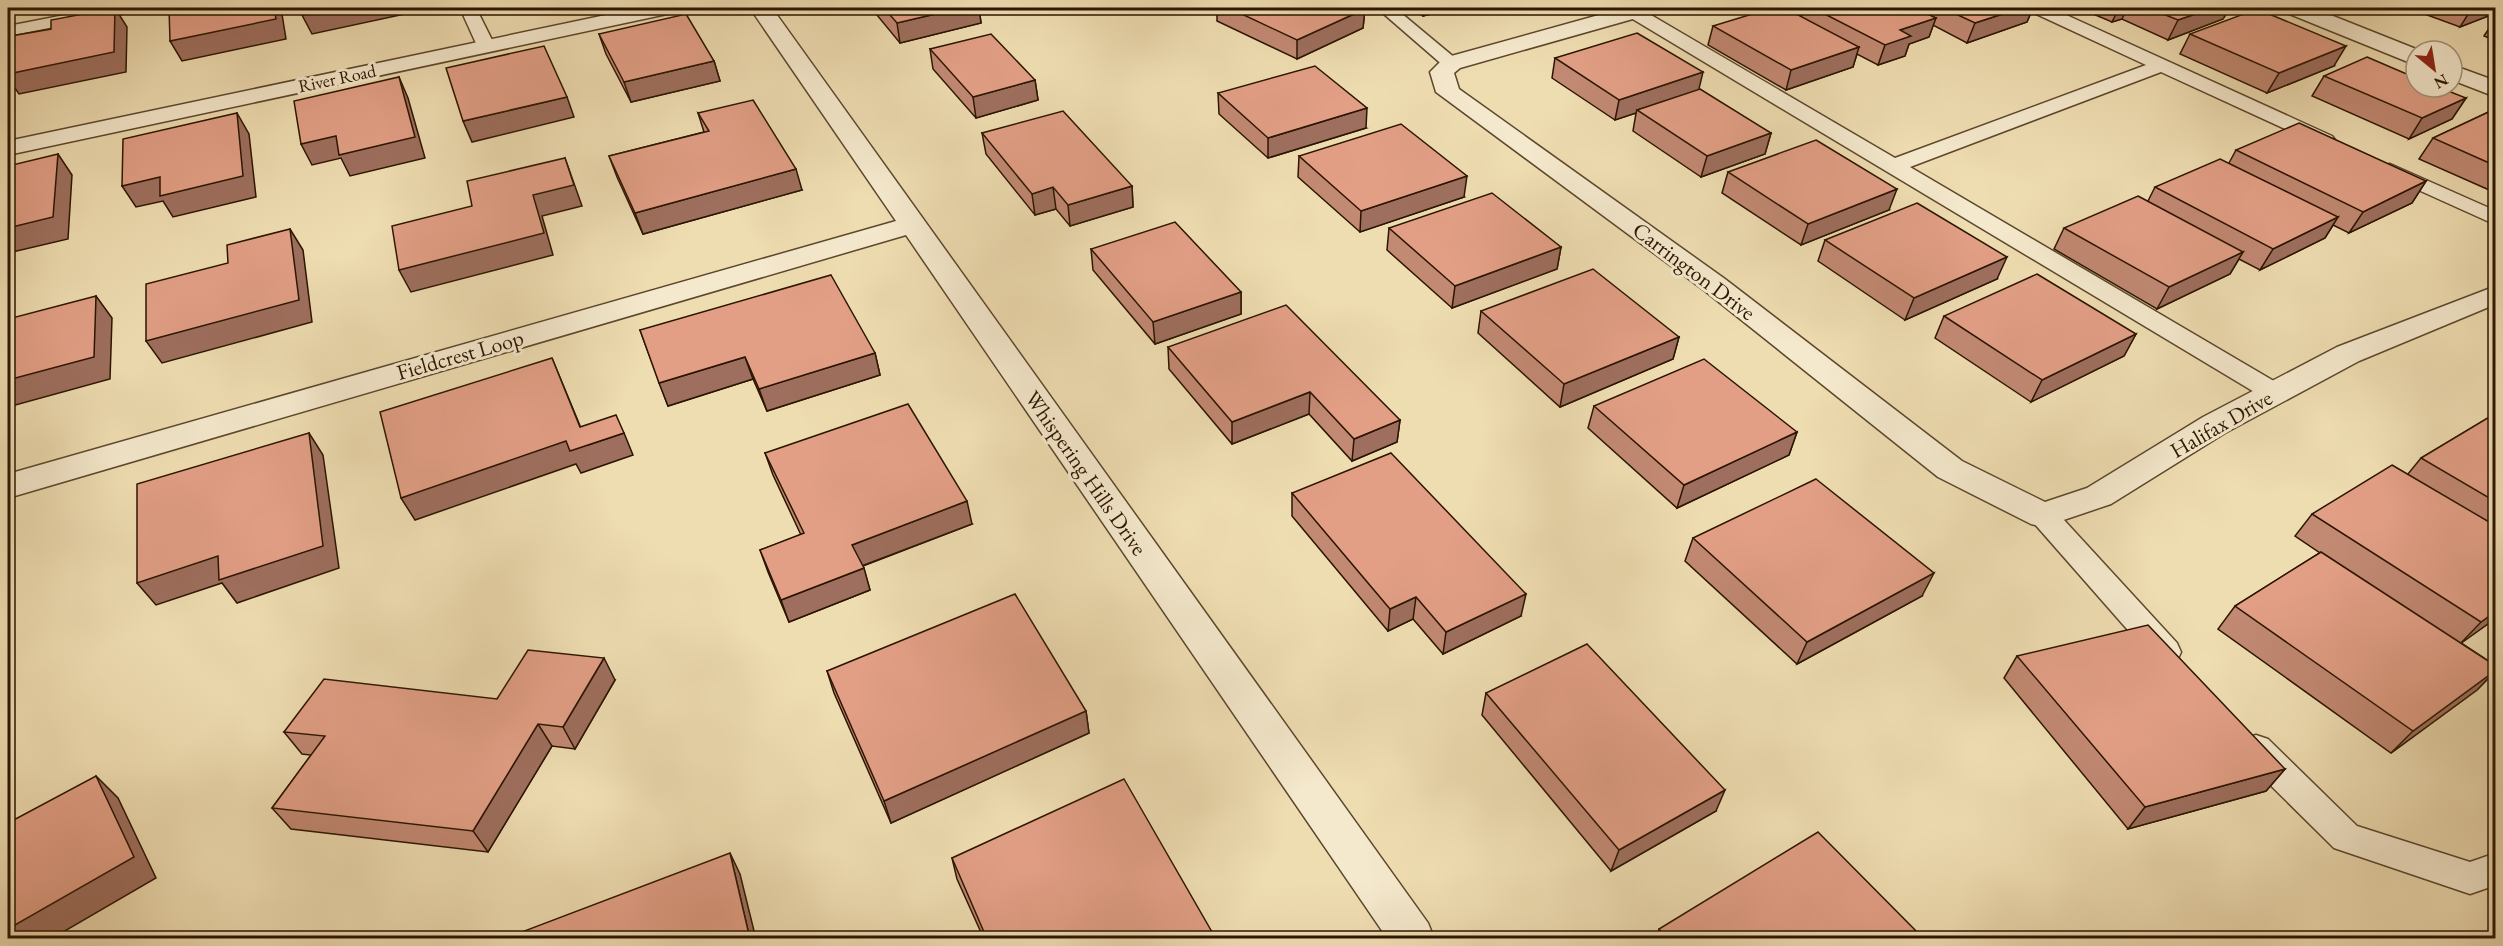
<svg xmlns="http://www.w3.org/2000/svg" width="2503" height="946" viewBox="0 0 2503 946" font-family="'EB Garamond',serif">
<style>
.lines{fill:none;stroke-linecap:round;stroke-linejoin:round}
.lane-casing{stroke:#5c472c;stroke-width:3}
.street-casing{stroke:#5c472c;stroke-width:3}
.lane{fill:#f5e9cd;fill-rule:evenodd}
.street{fill:#f5e9cd;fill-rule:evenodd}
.wall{fill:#c28973;stroke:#2b1500;stroke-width:1.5}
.shaded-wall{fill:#9e6f5e;stroke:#2b1500;stroke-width:1.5}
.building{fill:#e29f86;stroke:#2b1500;stroke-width:1.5}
.labels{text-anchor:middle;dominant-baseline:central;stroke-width:6;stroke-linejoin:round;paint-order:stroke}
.far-street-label{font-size:18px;fill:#2b1500;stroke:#f5e9cd}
.street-label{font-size:22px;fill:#2b1500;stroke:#f5e9cd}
</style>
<rect width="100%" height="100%" fill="#efddb2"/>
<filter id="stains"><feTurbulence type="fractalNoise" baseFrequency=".00333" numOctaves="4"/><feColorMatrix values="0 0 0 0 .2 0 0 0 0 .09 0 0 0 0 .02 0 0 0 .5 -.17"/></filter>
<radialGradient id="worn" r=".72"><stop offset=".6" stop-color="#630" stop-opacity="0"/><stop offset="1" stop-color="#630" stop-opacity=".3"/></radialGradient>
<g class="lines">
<g class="lane-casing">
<g id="lane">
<path d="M101,8H135L126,13L8,36V26Z"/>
<path d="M460,8H476L495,46L493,50H479Z"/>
<path d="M1377,8H1395L1461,63L1452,69L1445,67Z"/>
<path d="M1626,8H1639L1895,158L2146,65L2032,12L2030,8H2051L2332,136L2335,140L2332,144H2318L2161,72L1910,167L2284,387L2288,393L2284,399L2275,401L2266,399L1626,15L1623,11Z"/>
<path d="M2390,164L2496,211V225L2383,174L2380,170L2383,166Z"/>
<path d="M2043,505L2053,508L2177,643L2181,652L2177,661L2166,664L2155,661L2033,522L2029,515L2033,508Z"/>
<path d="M2256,735L2268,739L2357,826L2470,862L2496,853V885L2470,894L2334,848L2244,759L2240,749L2244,739Z"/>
</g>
</g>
<g class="street-casing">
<g id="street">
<path d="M639,8H678L675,13L667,14L8,155V141Z"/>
<path d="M750,8H772L1428,923L1434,938H1387L906,235L8,498V474L896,221Z"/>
<path d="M1624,8H1657L1654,13L1460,68L1454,73L1459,89L1725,279L1962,461L2045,502L2087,488L2203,417L2337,347L2496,286V304L2359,361L2225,433L2111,504L2043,527L2031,524L1938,477L1705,291L1436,92L1430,72L1444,58Z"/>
<path d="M2285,8H2313L2421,51H2416V64L2408,62L2287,13Z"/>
<path d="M2452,65L2496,81V97L2452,80Z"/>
</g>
</g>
<use href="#lane" class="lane"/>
<use href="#street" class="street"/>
</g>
<g class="wall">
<path d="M1217,8H1362L1365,9L1363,28L1297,59L1217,21Z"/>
<path d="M1410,8H1455L1423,16Z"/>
<path d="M1804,8H2033L2027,22L1967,43L1933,25L1929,37L1909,44L1905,56L1878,65L1857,54L1853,67L1786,90L1708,45L1713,26L1801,16Z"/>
<path d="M2079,8H2230L2223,19L2168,40L2122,19L2112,22Z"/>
<path d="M2408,8H2496V13L2460,27Z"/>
<path d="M872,9V8H979L981,23L900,43Z"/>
<path d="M2496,18V41L2484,36Z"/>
<path d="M599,34L714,61L720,81L631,102L606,54Z"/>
<path d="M2190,34L2334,66L2267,93L2180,54Z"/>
<path d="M930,49L1035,80L1038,100L976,118L933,69Z"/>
<path d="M1555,58L1698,90L1771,133L1765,154L1701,177L1633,131L1636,113L1615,120L1552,78Z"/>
<path d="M2324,76L2466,98L2452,119L2409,139L2312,96Z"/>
<path d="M1218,93L1366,128L1268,158L1219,114Z"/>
<path d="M2495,109L2496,193L2419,159L2433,138Z"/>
<path d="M698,113L802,190L643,234L617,177L609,156L704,132Z"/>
<path d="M982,133L1132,186L1133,207L1070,226L1056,209L1035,215L986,154Z"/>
<path d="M2236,150L2426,181L2412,203L2349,233L2333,225L2325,238L2260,270L2239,259L2230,274L2157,309L2054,249L2064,228L2148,201L2155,187L2229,163Z"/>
<path d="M1299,156L1464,197L1360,232L1298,177Z"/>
<path d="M1728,172L1889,210L1801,245L1722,193Z"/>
<path d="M1389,228L1561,247L1557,269L1452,308L1387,250Z"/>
<path d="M1825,240L1997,279L1905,320L1818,261Z"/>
<path d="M1091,249L1241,292V314L1155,344L1093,270Z"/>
<path d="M1481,311L1679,337L1673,359L1560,407L1478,333Z"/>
<path d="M1944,316L2136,334L2124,356L2031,402L1935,338Z"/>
<path d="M640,330L875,353L880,375L767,411L753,379L668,406Z"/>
<path d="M1168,347L1400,420L1397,442L1352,461L1309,414L1232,444L1169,369Z"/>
<path d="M1594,406L1797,432L1789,455L1677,508L1588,428Z"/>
<path d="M2496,413V618L2461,643L2496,666V671L2477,690L2391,753L2218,629L2235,606L2320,553L2295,536L2312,514L2408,474L2421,458Z"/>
<path d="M765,453L972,524L863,566L870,590L789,622L768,572L760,550L801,535L773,475Z"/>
<path d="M1292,493L1521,616L1443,654L1413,619L1388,631L1292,516Z"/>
<path d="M1693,538L1922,596L1797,664L1685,561Z"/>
<path d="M2017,656L2285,769L2266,791L2128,829L2004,678Z"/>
<path d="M827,671L1086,711L1089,733L891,823L834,693Z"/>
<path d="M615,680L575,749L552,746L488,852L291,829L272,808L311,755L302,754L284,732Z"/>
<path d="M1486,693L1716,811L1611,871L1482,715Z"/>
<path d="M952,858L1212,939H984L957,879Z"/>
<path d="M1659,929L1924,939H1656Z"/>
</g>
<g class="shaded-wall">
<path d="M115,8L127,27L126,72L19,94L8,78V74Z"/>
<path d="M274,8H281L286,39L182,61L170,41Z"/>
<path d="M336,8H403L405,14L312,34L302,15Z"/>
<path d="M961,8H979L981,23L900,43L897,23Z"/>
<path d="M1424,8H1455L1423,16Z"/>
<path d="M2021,8H2033L2027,22L1967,43L1975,23Z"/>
<path d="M2119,8H2127L2122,19L2112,22Z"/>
<path d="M2213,8H2230L2223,19L2168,40L2178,20Z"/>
<path d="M2472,8H2496V13L2460,27Z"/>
<path d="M1365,9L1363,28L1297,59V40Z"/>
<path d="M1936,18L1929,37L1909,44L1905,56L1878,65L1885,45L1900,30Z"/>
<path d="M2346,46L2334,66L2267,93L2279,73Z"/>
<path d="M1859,47L1853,67L1786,90L1791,70Z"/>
<path d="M714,61L720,81L631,102L624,82Z"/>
<path d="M1703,72L1698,93L1637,110L1636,113L1615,120L1619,100Z"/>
<path d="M399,77L408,98L425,158L350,176L341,158L312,165L301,144Z"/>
<path d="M1035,80L1038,100L976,118L973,97Z"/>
<path d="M567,97L574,117L472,142L463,121Z"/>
<path d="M2466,98L2452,119L2409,139L2422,118Z"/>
<path d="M1367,108L1366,128L1268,158V138Z"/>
<path d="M237,113L249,134L256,197L173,217L163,201L136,207L122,186Z"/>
<path d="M1771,133L1765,154L1701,177L1707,156Z"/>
<path d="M58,154L72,175L68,239L8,253V228Z"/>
<path d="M565,158L582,206L542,216L553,255L411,292L399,270L533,195Z"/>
<path d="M796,169L802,190L643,234L635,213Z"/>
<path d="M1467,176L1464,197L1360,232L1361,211Z"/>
<path d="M2426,181L2412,203L2349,233L2363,212Z"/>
<path d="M1132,186L1133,207L1070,226L1068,205Z"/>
<path d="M1053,187L1056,209L1035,215L1032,194Z"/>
<path d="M1897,189L1889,210L1801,245L1808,224Z"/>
<path d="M2338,217L2325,238L2260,270L2273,249Z"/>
<path d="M290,229L303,250L312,322L162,363L146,341Z"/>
<path d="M1561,247L1557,269L1452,308L1455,286Z"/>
<path d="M2243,252L2230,274L2157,309L2169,287Z"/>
<path d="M2007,257L1997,279L1905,320L1914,298Z"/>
<path d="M1241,292V314L1155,344L1153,322Z"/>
<path d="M96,296L112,318L110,379L8,407V380Z"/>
<path d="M2136,334L2124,356L2031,402L2042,380Z"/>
<path d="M1679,337L1673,359L1560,407L1564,384Z"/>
<path d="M875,353L880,375L767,411L759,389Z"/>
<path d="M745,357L753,379L668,406L659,383Z"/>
<path d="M552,358L588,445L624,433L633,455L581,473L576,464L415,520L401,498L580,427Z"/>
<path d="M1310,392L1309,414L1232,444V422Z"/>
<path d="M1400,420L1397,442L1352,461L1354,439Z"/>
<path d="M1797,432L1789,455L1677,508L1684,485Z"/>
<path d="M309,433L323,455L339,568L237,603L222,583L156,605L137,583Z"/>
<path d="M967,501L972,524L859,567L852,545Z"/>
<path d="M864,568L870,590L789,622L781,600Z"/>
<path d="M1934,573L1922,596L1797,664L1807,642Z"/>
<path d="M1526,594L1521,616L1443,654L1446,632Z"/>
<path d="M1416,597L1413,619L1388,631L1390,609Z"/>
<path d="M2496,611V618L2460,644L2481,622Z"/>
<path d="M604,658L615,680L575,749L563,727Z"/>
<path d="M2496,670L2477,690L2391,753L2413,731Z"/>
<path d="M1086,711L1089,733L891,823L884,801Z"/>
<path d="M538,724L552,746L488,852L473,831Z"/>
<path d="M2285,769L2266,791L2128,829L2145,807Z"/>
<path d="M96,776L118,798L156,878L51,939H8V929Z"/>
<path d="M1725,790L1716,811L1611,871L1619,850Z"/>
<path d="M730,853L740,874L756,939H750Z"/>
<path d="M1212,932V939H1200Z"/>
</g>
<g class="building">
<path d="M115,8L114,52L8,74V58L11,36L51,29V20Z"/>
<path d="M169,8H274L276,19L170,41Z"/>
<path d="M301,8H336L302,15Z"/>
<path d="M884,8H961L897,23Z"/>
<path d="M1229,8H1362L1365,9L1297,40Z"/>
<path d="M1772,8H1785L1859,47L1791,70L1713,26Z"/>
<path d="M1813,8H1915L1936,18L1900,30L1911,36L1885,45Z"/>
<path d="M1943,8H2021L1975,23Z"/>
<path d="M2148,8H2213L2178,20Z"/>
<path d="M2257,9L2346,46L2279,73L2190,34Z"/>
<path d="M686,14L714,61L624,82L599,34Z"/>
<path d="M1637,33L1703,72L1619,100L1555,58Z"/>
<path d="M991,34L1035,80L973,97L930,49Z"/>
<path d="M544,46L567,97L463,121L446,68Z"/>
<path d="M2367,57L2416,78V87H2438L2466,98L2422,118L2324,76Z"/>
<path d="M1315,66L1367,108L1268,138L1218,93Z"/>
<path d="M399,77L415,137L339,155L336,136L301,144L294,101Z"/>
<path d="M1700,89L1771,133L1707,156L1637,110Z"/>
<path d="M753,100L796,169L635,213L609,156L709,131L698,113Z"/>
<path d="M2495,109L2496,166L2433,138Z"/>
<path d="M1063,111L1132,186L1068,205L1053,187L1032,194L982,133Z"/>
<path d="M237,113L243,176L160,196V177L122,186L123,139Z"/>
<path d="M2299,123L2426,181L2363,212L2236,150Z"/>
<path d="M1401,124L1467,176L1361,211L1299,156Z"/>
<path d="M1816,140L1897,189L1808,224L1728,172Z"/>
<path d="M58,154L53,217L8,228V166Z"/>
<path d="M565,158L574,185L533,195L544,233L399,270L392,226L472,206L467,181Z"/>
<path d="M2220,159L2338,217L2273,249L2155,187Z"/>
<path d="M1492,193L1561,247L1455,286L1389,228Z"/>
<path d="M2138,196L2243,252L2169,287L2064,228Z"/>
<path d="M1917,203L2007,257L1914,298L1825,240Z"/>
<path d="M1175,222L1241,292L1153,322L1091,249Z"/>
<path d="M290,229L299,300L146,341V284L228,263L227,245Z"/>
<path d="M1593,269L1679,337L1564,384L1481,311Z"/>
<path d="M2037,274L2136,334L2042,380L1944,316Z"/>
<path d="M831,275L875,353L759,389L745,357L659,383L640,330Z"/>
<path d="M96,296L94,357L8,380V319Z"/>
<path d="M1286,305L1400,420L1354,439L1310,392L1232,422L1168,347Z"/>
<path d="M552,358L580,427L616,415L624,433L570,451L566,441L401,498L380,412Z"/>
<path d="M1704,359L1797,432L1684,485L1594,406Z"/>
<path d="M908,404L967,501L852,545L864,568L781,600L760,550L804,533L765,453Z"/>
<path d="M2496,413V502L2421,458Z"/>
<path d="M309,433L323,546L219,580L218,556L137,583V484Z"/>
<path d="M1391,453L1526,594L1446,632L1416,597L1390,609L1292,493Z"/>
<path d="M2392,465L2496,526V611L2481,622L2312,514Z"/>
<path d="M1816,479L1934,573L1807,642L1693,538Z"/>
<path d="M2321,552L2496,666V670L2413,731L2235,606Z"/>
<path d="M1015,594L1086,711L884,801L827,671Z"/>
<path d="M2148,625L2285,769L2145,807L2017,656Z"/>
<path d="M1587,644L1725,790L1619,850L1486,693Z"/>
<path d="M528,650L604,658L563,727L538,724L473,831L272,808L325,736L284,732L324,679L497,699Z"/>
<path d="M96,776L134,857L8,929V823Z"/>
<path d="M1124,779L1212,932L1200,939H987L952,858Z"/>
<path d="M1818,832L1924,939H1667L1659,929Z"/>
<path d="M730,853L750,939H506V938Z"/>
</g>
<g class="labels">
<g class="far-street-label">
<text transform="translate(337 78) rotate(-12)">River Road</text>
</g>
<g class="street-label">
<text transform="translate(1694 271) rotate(37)">Carrington Drive</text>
<text transform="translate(460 355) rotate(-16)">Fieldcrest Loop</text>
<text transform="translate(2221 424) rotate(-30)">Halifax Drive</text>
<text transform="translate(1086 473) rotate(55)">Whispering Hills Drive</text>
</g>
</g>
<rect width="2503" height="946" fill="none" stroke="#efddb2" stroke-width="30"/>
<rect x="9" y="9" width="2485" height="928" fill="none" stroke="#2b1500" stroke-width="3"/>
<rect x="15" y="15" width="2473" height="916" fill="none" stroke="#2b1500" stroke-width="1.5"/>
<g transform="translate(2434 69) rotate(150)"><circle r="28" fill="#f5e9cd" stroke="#a4947b" stroke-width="1.5"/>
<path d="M0-4.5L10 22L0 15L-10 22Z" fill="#8f2418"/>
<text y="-9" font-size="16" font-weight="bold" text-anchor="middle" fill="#2b1500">N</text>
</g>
<rect width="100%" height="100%" filter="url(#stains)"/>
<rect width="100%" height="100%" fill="url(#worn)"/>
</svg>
